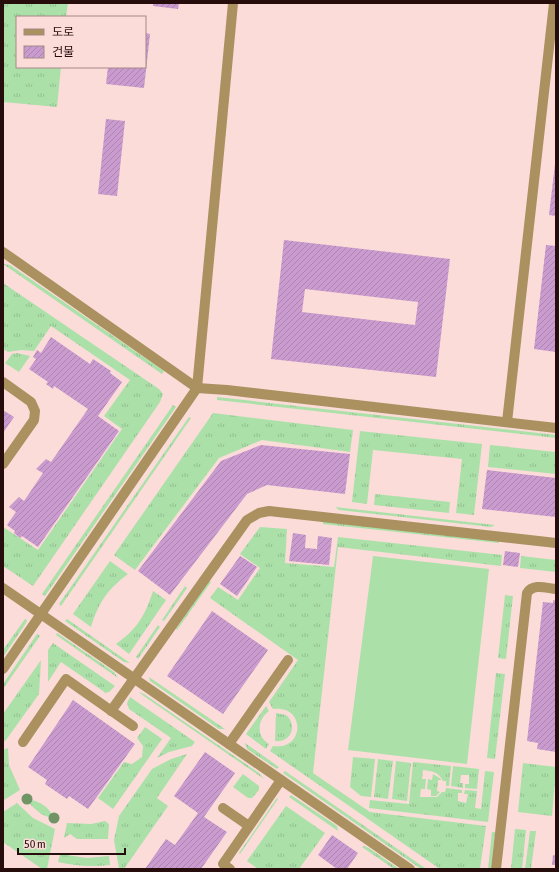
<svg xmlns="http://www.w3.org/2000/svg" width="559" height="872" viewBox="0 0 559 872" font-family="'Asap Condensed','Noto Sans KR',sans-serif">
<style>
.grass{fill:url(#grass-tufts)}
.pitch{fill:#abe1a9}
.building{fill:url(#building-hatch);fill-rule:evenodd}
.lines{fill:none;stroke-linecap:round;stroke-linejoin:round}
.street{stroke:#aa915f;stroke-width:10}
.tree{fill:#719467}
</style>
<defs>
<pattern id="grass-tufts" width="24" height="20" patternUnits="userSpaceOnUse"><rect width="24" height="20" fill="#abe1a9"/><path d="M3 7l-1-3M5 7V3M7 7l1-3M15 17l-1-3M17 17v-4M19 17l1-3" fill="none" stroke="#93c090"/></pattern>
<pattern id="building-hatch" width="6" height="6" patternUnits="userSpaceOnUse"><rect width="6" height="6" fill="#ca9bce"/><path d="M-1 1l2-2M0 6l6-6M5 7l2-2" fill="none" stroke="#ad84b0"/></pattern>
</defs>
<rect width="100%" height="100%" fill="#fbdcd9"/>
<g class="grass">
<path d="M3,3H68L66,17H17V67H61L57,107L3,102Z"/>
<path d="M3,264L10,265L164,371L162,374Z"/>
<path d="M3,283L159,389L163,394L160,402L33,586L3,566V527L38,550L122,429L104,416L130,380L51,326L34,351L21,350L8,352L3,349Z"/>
<path d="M17,353L30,356L19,372L5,363L12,354Z"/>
<path d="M217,397L556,435V438L217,400Z"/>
<path d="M173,405L176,407L45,596L42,594Z"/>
<path d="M213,413L353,430L350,452L262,440L219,458L135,570L114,555Z"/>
<path d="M189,417L191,418L61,606L59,604Z"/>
<path d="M360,431L482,444L474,515L456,513L462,459L373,450L367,504L352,502Z"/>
<path d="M490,445L556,452V474L488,467Z"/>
<path d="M375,494L450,502L449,513L374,505Z"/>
<path d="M335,507L495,525L491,527L339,510Z"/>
<path d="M323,521L499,541V543L323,524Z"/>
<path d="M260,527L287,529L285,563L334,567L338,537L502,555L501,566L338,547L313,773L370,812L486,826L480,869H440L270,751L273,746C305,751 306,704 273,709L269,702L298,660L210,598L218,587L238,600L260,568L240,554Z"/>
<path d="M521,556L556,560V572L520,568Z"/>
<path d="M110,561L128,574C107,590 99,602 91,627L73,614Z"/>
<path d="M209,581L211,582L177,630L176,629Z"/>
<path d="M185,586L187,588L164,621L162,620Z"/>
<path d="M153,591L166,600L129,654L116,644C137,629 145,616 153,591Z"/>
<path d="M505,595L513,596L506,659L498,658Z"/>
<path d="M25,619L27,620L26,623L3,657V650Z"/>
<path d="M67,619L130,663L124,662L65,621Z"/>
<path d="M158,625L160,627L138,659L136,657Z"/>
<path d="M57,633L114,672L118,678L56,635Z"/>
<path d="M37,634L40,636L3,689V684Z"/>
<path d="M53,643L115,686L109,692L105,693L103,691L61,662L48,682V650Z"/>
<path d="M41,660L39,694L6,740L3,742V714Z"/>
<path d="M496,673L505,674L495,759L487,758Z"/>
<path d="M149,677L225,729H219L150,681Z"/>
<path d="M138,692L144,694L259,773L264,779Z"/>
<path d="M130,697L195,742L192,746L169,752L157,758L171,738L129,709L127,703Z"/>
<path d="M266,706L269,711C257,720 256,736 269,744L266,749L246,734Z"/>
<path d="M276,713L286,715C298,725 291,743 275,741Z"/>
<path d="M145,727L162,739L113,809L98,798L124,762L132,764L142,757L143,746L137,738Z"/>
<path d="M245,743L279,767L277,769L247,749Z"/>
<path d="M8,748L9,765L20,790L4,800L3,750Z"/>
<path d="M187,754L157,798L168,806L124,869H119L114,840L119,816L152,769L171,759Z"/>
<path d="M353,757L375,759L371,797L361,796L350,787Z"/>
<path d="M378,759L393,761L388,799L374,797Z"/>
<path d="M396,761L411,763L407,801L392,799Z"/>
<path d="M413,762L451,766L449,786H446V781H443C439,772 432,771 423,770L422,779H426L425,789H421L420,797H437L442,792H445L446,788L462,790V793H458V801L466,803L468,794H464L465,790L477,791L475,808L481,809L485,771L494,772L488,822L369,808L370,800L409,804Z"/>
<path d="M523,763L556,767L552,816L518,812Z"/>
<path d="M453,766L479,769L477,789L465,788V784H469V775H461L460,783H463V788L451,786Z"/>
<path d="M285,771L425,868L424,869H421L283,773Z"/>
<path d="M243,774L259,786V790L252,798H248L233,787Z"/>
<path d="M433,774L441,779V780H438L437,791L440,792L436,796H431V790L427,789L428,779L432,780Z"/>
<path d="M291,795L337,826L338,831L289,797Z"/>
<path d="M277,798L278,799L240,854L239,853Z"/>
<path d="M30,800C40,801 48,807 53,816L52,817C44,818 36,810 30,804Z"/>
<path d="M17,803L33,818L55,829L47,869H42L3,842V812Z"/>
<path d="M286,806L325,833L299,869H258L247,861Z"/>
<path d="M105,821L109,824L108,839H77L70,834L64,838L67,823L91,824Z"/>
<path d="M515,829L526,830L522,869H511Z"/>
<path d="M530,831H536L531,869H525Z"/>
<path d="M492,832H495L491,869H488Z"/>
<path d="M364,846L369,848L399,869H394L362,847Z"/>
<path d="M60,854L87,858L109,856L110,865C92,867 76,866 58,862Z"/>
</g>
<path class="pitch" d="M373,556L489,569L467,764L348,750Z"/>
<g class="building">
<path d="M153,3H179L178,9L153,6Z"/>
<path d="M145,33L150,34L144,88L106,84L108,67H145Z"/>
<path d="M106,119L125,121L117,196L98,194Z"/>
<path d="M555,164H556V216L549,215Z"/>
<path d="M284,240L450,259L436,377L271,359ZM305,289L418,302L415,325L302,312Z"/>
<path d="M546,245L556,246V352L534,349Z"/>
<path d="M51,337L90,364L93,359L111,371L110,373L122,382L98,416L119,431L38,547L22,536L20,538L14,533L15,531L7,525L16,512L9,507L19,497L24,501L43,473L36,469L46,459L51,462L88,409L54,386L53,389L46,384L48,382L29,369L36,359L33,357L37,350L41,353Z"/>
<path d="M3,410L14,417L3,433Z"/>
<path d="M261,445L350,454L345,494L267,485L247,494L170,595L138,571L221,461Z"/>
<path d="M487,470L556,478V517L482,509Z"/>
<path d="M293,533L306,535L305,548L317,549L318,536L332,538L329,565L289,561Z"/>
<path d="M505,551L520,553L518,567L503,565Z"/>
<path d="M240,556L257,567L237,596L220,584Z"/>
<path d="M553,600L556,601V752L537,749L538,743L527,741L543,602L553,603Z"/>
<path d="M212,611L268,650L223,714L167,676Z"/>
<path d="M73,700L135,744L88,809L69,796L67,799L45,784L47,780L28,767Z"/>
<path d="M205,752L235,773L204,817L227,832L201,869H145L166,839L175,845L198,813L174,796Z"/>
<path d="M332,835L358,853L347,869H337L318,855Z"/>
<path d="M553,855L556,856V865H552Z"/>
</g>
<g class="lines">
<g class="street">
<path d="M3,252L197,388L227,390L556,428"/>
<path d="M3,382L31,402L35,411L34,420L3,464"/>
<path d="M507,422L554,3"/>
<path d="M3,588L410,869"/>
<path d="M3,669L197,388L233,3"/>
<path d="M111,711L247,520L259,513L269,511L556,543"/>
<path d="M23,742L66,679L133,726"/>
<path d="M229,744L288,660"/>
<path d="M223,808L249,826"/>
<path d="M230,869L223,864L281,780"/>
<path d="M496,869L527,593C533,583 546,588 556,589"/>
</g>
</g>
<g class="tree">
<circle cx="27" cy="799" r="5.5"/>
<circle cx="54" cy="818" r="5.5"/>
</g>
<rect width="559" height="872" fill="none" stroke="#260c0b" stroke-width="8"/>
<rect x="16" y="16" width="130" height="52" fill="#fbdcd9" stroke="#a68987"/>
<rect x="24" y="29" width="20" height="6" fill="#aa915f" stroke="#a68987"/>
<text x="52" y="36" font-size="12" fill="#260c0b">도로</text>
<rect x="24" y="46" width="20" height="12" fill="url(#building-hatch)" stroke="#a68987"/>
<text x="52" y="56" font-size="12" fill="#260c0b">건물</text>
<path d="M18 848v6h107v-6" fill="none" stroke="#260c0b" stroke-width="2"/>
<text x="24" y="848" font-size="12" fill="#260c0b" stroke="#fbdcd9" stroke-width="3" paint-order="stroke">50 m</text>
</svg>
